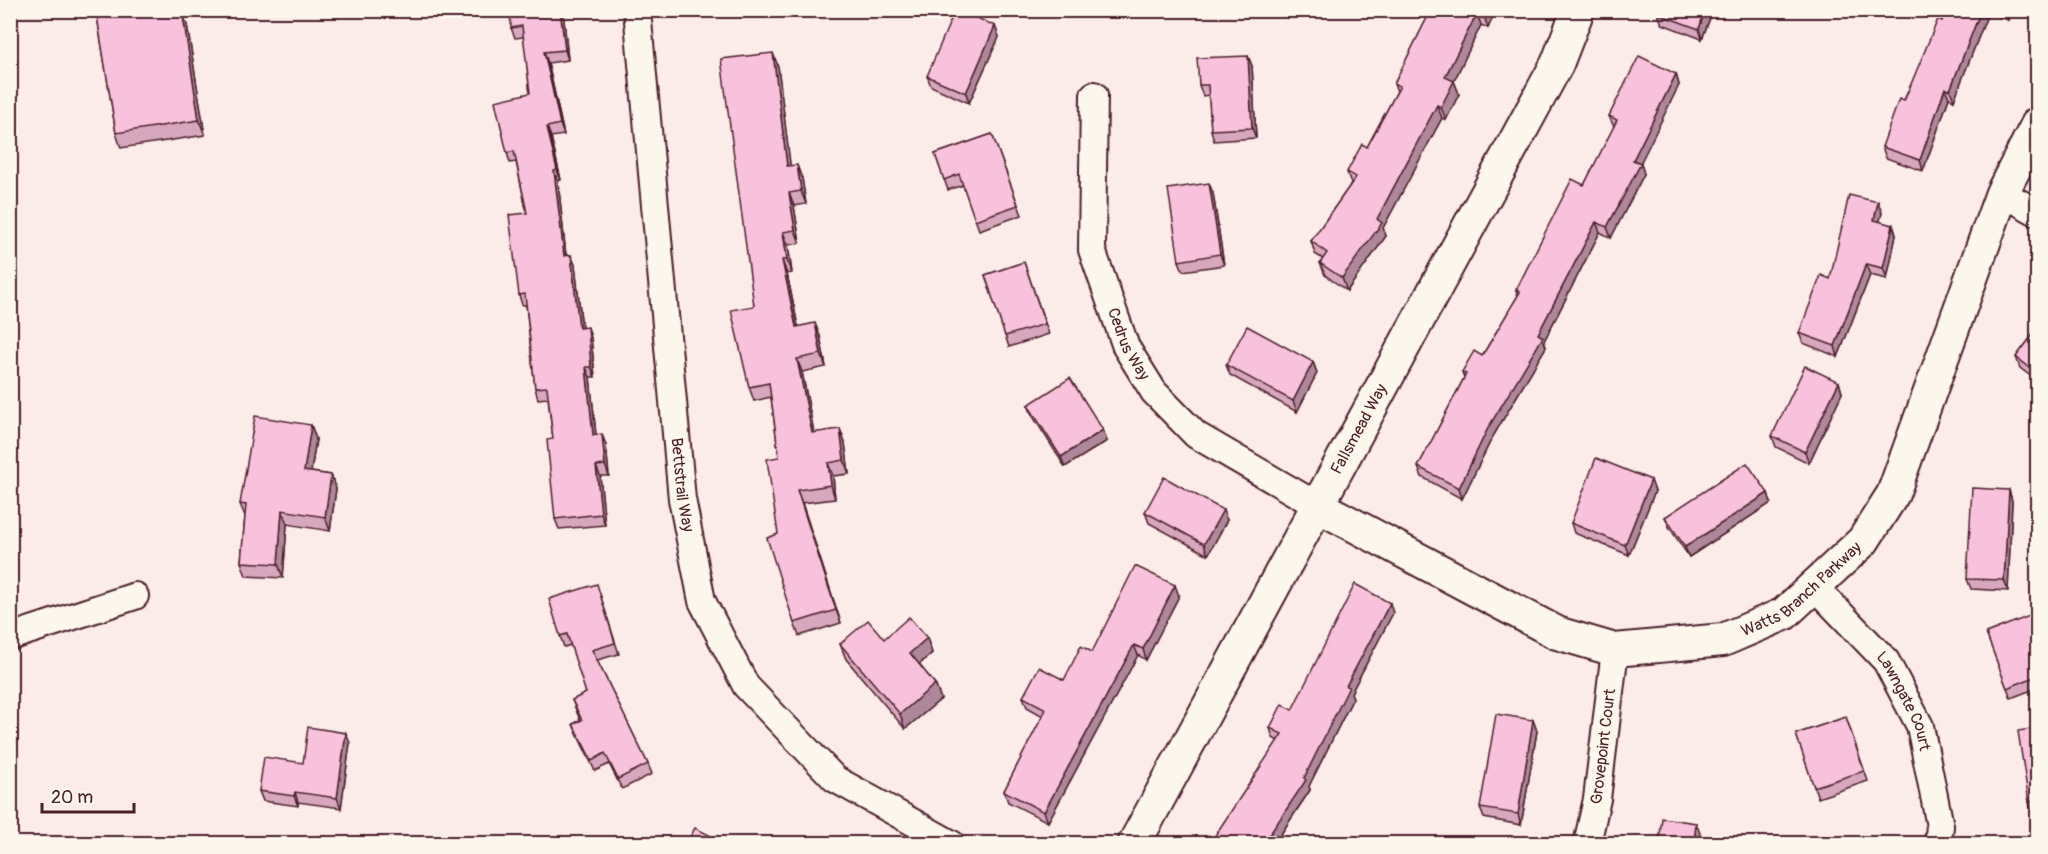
<svg xmlns="http://www.w3.org/2000/svg" width="2048" height="854" viewBox="0 0 2048 854" font-family="Pangolin,sans-serif">
<style>
.lines{fill:none;stroke-linecap:round;stroke-linejoin:round}
.minor-casing{stroke:#4a1f2b;stroke-width:30}
.tertiary-casing{stroke:#4a1f2b;stroke-width:36}
.minor{stroke:#fbf7ec;stroke-width:26}
.tertiary{stroke:#fbf7ec;stroke-width:32}
.wall{fill:#d6a7bd;stroke:#4a1f2b;stroke-width:1.5}
.shaded-wall{fill:#ae889a;stroke:#4a1f2b;stroke-width:1.5}
.building{fill:#f9c2dc;stroke:#4a1f2b;stroke-width:1.5}
.labels{text-anchor:middle;dominant-baseline:central;stroke-width:4.5;stroke-linejoin:round;paint-order:stroke}
.street-label{font-size:16px;fill:#4a1f2b;stroke:#fbf7ec}
</style>
<rect width="100%" height="100%" fill="#fbece9"/>
<filter id="ink" filterUnits="userSpaceOnUse"><feTurbulence type="fractalNoise" baseFrequency=".0167" numOctaves="2"/><feDisplacementMap in="SourceGraphic" scale="12" xChannelSelector="R" yChannelSelector="G"/><feConvolveMatrix kernelMatrix="1 2 1 2 8 2 1 2 1" color-interpolation-filters="sRGB"/></filter>
<g filter="url(#ink)">
<g class="lines">
<g class="minor-casing">
<g id="minor">
<path id="s1" d="M637,10L682,499L702,601L746,686L835,779L952,844"/>
<path id="s2" d="M1094,95L1092,250L1126,347L1154,392L1196,435L1318,506"/>
<path d="M2002,193L2038,213"/>
<path id="s3" d="M1815,587L1886,661L1920,726L1940,826L1938,844"/>
<path d="M10,637L135,596"/>
<path id="s4" d="M1587,844L1597,799L1615,650"/>
</g>
</g>
<g class="tertiary-casing">
<g id="tertiary">
<path id="s5" d="M1318,506L1557,633L1615,650L1723,640L1784,614L1863,541L1893,494L2002,193L2038,123"/>
<path id="s6" d="M1134,844L1557,64L1578,10"/>
</g>
</g>
<use href="#minor" class="minor"/>
<use href="#tertiary" class="tertiary"/>
</g>
<g class="wall">
<path d="M96,10H168V12L187,25L205,135L121,148L116,133Z"/>
<path d="M563,10L568,60L548,63L564,135L551,137L561,180L558,181L566,255H571L575,265L582,328L591,338L595,377H590L596,435L606,445L609,476H600L605,525L559,529L555,519L553,439L548,398L538,399L535,388L526,305H522L519,295L527,213L516,162L510,163L507,153L530,93L524,37L515,38L511,28Z"/>
<path d="M737,10H778V11L738,14Z"/>
<path d="M1431,10H1496L1488,28L1481,25L1454,81L1459,94L1446,120L1442,118L1383,228L1386,236L1347,291L1325,275L1320,263L1323,259L1315,254L1311,241L1351,184L1347,172L1367,147L1397,91L1394,84Z"/>
<path d="M1713,10L1702,39L1662,24L1658,14Z"/>
<path d="M1946,10H2012L2008,20L1988,13L1954,100L1949,98L1923,171L1886,158L1882,147Z"/>
<path d="M995,26L999,37L969,103L931,86L927,76Z"/>
<path d="M1248,56L1252,66L1256,138L1214,141L1211,130L1209,95L1203,96L1199,85Z"/>
<path d="M778,66L790,166L802,178L806,204L794,206L800,243L788,245L792,273L787,274L798,326L820,336L826,367L802,372L814,433L840,429L845,443L849,474L833,476L835,499L802,503L841,623L799,636L794,623L778,534L779,457L771,397L754,401L749,387L754,306Z"/>
<path d="M1676,74L1679,85L1640,163L1644,174L1611,238L1600,232L1544,341L1546,347L1492,438L1462,499L1422,477L1418,467L1464,378L1462,372L1482,356L1518,296L1516,290L1584,185L1614,127L1609,116Z"/>
<path d="M992,134L1022,215L979,230L963,185L948,190L935,154Z"/>
<path d="M1213,193L1224,265L1183,271L1179,261Z"/>
<path d="M1878,202L1882,213L1879,222L1893,225L1896,235L1887,279L1870,275L1838,357L1803,343L1799,333L1830,279Z"/>
<path d="M1024,262L1049,334L1009,347L985,275Z"/>
<path d="M2037,329V381L2020,368L2016,357Z"/>
<path d="M1313,362L1317,373L1297,412L1230,375L1226,365Z"/>
<path d="M1839,382L1842,393L1809,463L1776,447L1772,436Z"/>
<path d="M1028,405L1107,441L1065,467L1032,415Z"/>
<path d="M311,425L316,439L311,472L331,475L336,489L330,531L287,524L283,578L246,576L241,562L245,516L240,504Z"/>
<path d="M2009,490L2012,501L2008,591L1971,589L1967,579Z"/>
<path d="M1655,491L1629,555L1574,533L1571,523Z"/>
<path d="M1768,493L1771,503L1689,557L1669,527L1665,517Z"/>
<path d="M1145,512L1227,520L1208,555L1149,523Z"/>
<path d="M600,594L619,654L597,660L648,764L652,774L622,789L609,764L595,771L577,734L573,724L580,720L572,700L586,693L571,645L564,647L560,636Z"/>
<path d="M1179,596L1146,660L1138,655L1048,822L1008,802L1004,791L1043,716L1027,707L1023,697L1064,680L1092,652Z"/>
<path d="M1393,613L1351,693L1353,698L1309,786L1310,790L1275,843H1211L1278,741L1273,738L1270,728L1292,710Z"/>
<path d="M2037,614V688L2011,698L1986,633Z"/>
<path d="M927,638L932,653L919,665L935,684L941,699L905,729L846,659L840,644L884,639Z"/>
<path d="M1846,717L1868,781L1818,798L1796,734Z"/>
<path d="M1533,720L1537,731L1521,825L1484,818L1480,808Z"/>
<path d="M2037,728V811L2032,812L2029,802Z"/>
<path d="M350,743L341,808L298,802V806L263,801L259,791L303,763Z"/>
</g>
<g class="shaded-wall">
<path d="M182,10L187,25L205,135L199,120Z"/>
<path d="M560,10H563L568,60L565,50Z"/>
<path d="M1486,10H1496L1488,28L1484,16Z"/>
<path d="M1705,10H1713L1702,39L1699,29Z"/>
<path d="M1981,10H1987L1988,13L1954,100L1950,90Z"/>
<path d="M2004,10H2012L2008,20Z"/>
<path d="M1477,13L1481,25L1454,81L1459,94L1446,120L1441,107L1445,77Z"/>
<path d="M995,26L999,37L969,103L966,93Z"/>
<path d="M544,52L548,63L564,135L560,124Z"/>
<path d="M773,53L778,66L792,179L787,166Z"/>
<path d="M1248,56L1252,66L1256,138L1252,128Z"/>
<path d="M1676,74L1679,85L1637,170L1633,160Z"/>
<path d="M1945,88L1949,98L1923,171L1920,160Z"/>
<path d="M1437,105L1442,118L1383,228L1386,236L1347,291L1342,278L1377,219Z"/>
<path d="M547,127L551,137L561,180L557,170Z"/>
<path d="M1641,163L1644,174L1611,238L1607,227Z"/>
<path d="M797,165L802,178L806,204L801,191Z"/>
<path d="M554,171L558,181L567,266L564,256Z"/>
<path d="M1209,183L1213,193L1224,265L1220,254Z"/>
<path d="M789,193L794,206L800,243L795,230Z"/>
<path d="M1878,202L1882,213L1877,231L1874,220Z"/>
<path d="M1596,222L1600,232L1544,341L1546,347L1492,438L1462,499L1459,488L1488,428L1538,334Z"/>
<path d="M1893,225L1896,235L1887,279L1883,268Z"/>
<path d="M783,232L788,245L792,273L787,260Z"/>
<path d="M571,255L575,265L583,339L579,328Z"/>
<path d="M782,260L787,274L801,340L796,327Z"/>
<path d="M1866,264L1870,275L1838,357L1835,346Z"/>
<path d="M815,323L820,336L826,367L821,354Z"/>
<path d="M588,327L591,338L595,377L591,367Z"/>
<path d="M797,359L802,372L817,447L812,433Z"/>
<path d="M1313,362L1317,373L1297,412L1293,401Z"/>
<path d="M586,367L590,377L597,446L593,435Z"/>
<path d="M1839,382L1842,393L1809,463L1805,452Z"/>
<path d="M311,425L316,439L309,485L304,471Z"/>
<path d="M840,429L845,443L849,474L844,460Z"/>
<path d="M1103,430L1107,441L1065,467L1061,457Z"/>
<path d="M602,434L606,445L609,476L605,465Z"/>
<path d="M828,463L833,476L835,499L831,485Z"/>
<path d="M596,466L600,476L605,525L601,514Z"/>
<path d="M331,475L336,489L330,531L325,517Z"/>
<path d="M1651,480L1655,491L1629,555L1625,545Z"/>
<path d="M797,490L802,503L841,623L836,610Z"/>
<path d="M2009,490L2012,501L2008,591L2004,580Z"/>
<path d="M1768,493L1771,503L1689,557L1685,547Z"/>
<path d="M282,510L287,524L283,578L278,564Z"/>
<path d="M1223,510L1227,520L1208,555L1204,544Z"/>
<path d="M1175,585L1179,596L1146,660L1143,649Z"/>
<path d="M1390,603L1393,613L1351,693L1353,698L1309,786L1310,790L1275,843H1264L1304,778L1346,686Z"/>
<path d="M927,638L932,653L915,668L910,653Z"/>
<path d="M1134,645L1138,655L1048,822L1044,812Z"/>
<path d="M935,684L941,699L905,729L900,714Z"/>
<path d="M1533,720L1537,731L1521,825L1518,814Z"/>
<path d="M346,733L350,743L341,808L337,798Z"/>
<path d="M295,792L298,802V806L294,796Z"/>
<path d="M1696,823L1700,833L1699,843H1694Z"/>
</g>
<g class="building">
<path d="M96,10H165V13L182,10L199,120L116,133Z"/>
<path d="M510,10H560L565,50L544,52L560,124L547,127L557,170L554,171L564,256L571,255L579,328L588,327L591,367H586L593,435L602,434L605,465L596,466L601,514L555,519L547,440L553,439L547,387L535,388L525,294L519,295L509,215L527,213L514,151L507,153L495,101L530,93L522,26L511,28Z"/>
<path d="M955,10H959L995,26L966,93L927,76Z"/>
<path d="M1431,10H1486L1484,16L1477,13L1445,77L1454,81L1441,107L1437,105L1377,219L1382,223L1342,278L1320,263L1327,253L1311,241L1356,177L1347,172L1362,144L1367,147L1400,86L1394,84Z"/>
<path d="M1659,10H1705L1699,29L1658,14Z"/>
<path d="M1946,10H1981L1950,90L1945,88L1920,160L1882,147L1899,99L1904,101L1938,19L1942,21Z"/>
<path d="M773,53L787,166L797,165L801,191L789,193L795,230L783,232L787,260H782L796,327L815,323L821,354L797,359L812,433L840,429L844,460L828,463L831,485L797,490L836,610L794,623L767,538L778,534L767,459L779,457L769,383L749,387L731,310L754,306L721,59Z"/>
<path d="M1248,56L1252,128L1211,130L1208,85H1199L1197,58Z"/>
<path d="M1639,56L1676,74L1633,160L1641,163L1607,227L1596,222L1538,334L1543,337L1488,428L1459,488L1418,467L1466,374L1462,372L1474,351L1482,356L1520,292L1516,290L1572,179L1584,185L1617,120L1609,116Z"/>
<path d="M992,134L1018,205L975,220L959,174L944,180L935,154Z"/>
<path d="M1209,183L1220,254L1179,261L1168,189Z"/>
<path d="M1849,195L1878,202L1874,220L1893,225L1883,268L1866,264L1835,346L1799,333L1821,275L1830,279Z"/>
<path d="M1024,262L1045,324L1005,336L985,275Z"/>
<path d="M1247,326L1313,362L1293,401L1226,365Z"/>
<path d="M2037,329V373L2016,357Z"/>
<path d="M1805,366L1839,382L1805,452L1772,436Z"/>
<path d="M1070,378L1103,430L1061,457L1028,405Z"/>
<path d="M255,416L311,425L304,471L331,475L325,517L282,510L278,564L241,562L246,505L240,504Z"/>
<path d="M1596,458L1651,480L1625,545L1571,523Z"/>
<path d="M1747,463L1768,493L1685,547L1665,517Z"/>
<path d="M1164,477L1223,510L1204,544L1145,512Z"/>
<path d="M1972,488L2009,490L2004,580L1967,579Z"/>
<path d="M1135,566L1175,585L1143,649L1134,645L1044,812L1004,791L1046,709L1023,697L1039,667L1064,680L1081,646L1092,652Z"/>
<path d="M597,584L615,643L592,650L648,764L618,779L605,753L592,761L573,724L582,720L572,700L586,693L567,634L560,636L549,599Z"/>
<path d="M1355,584L1390,603L1346,686L1349,687L1304,778L1306,780L1264,843H1211L1216,834L1282,734L1270,728L1282,704L1292,710Z"/>
<path d="M2037,613V676L2007,688L1986,633Z"/>
<path d="M909,617L927,638L910,653L935,684L900,714L840,644L868,620L884,639Z"/>
<path d="M1496,714L1533,720L1518,814L1480,808Z"/>
<path d="M1846,717L1864,771L1814,787L1796,734Z"/>
<path d="M308,727L346,733L337,798L295,792L294,796L259,791L264,757L303,763Z"/>
<path d="M2037,728V800L2029,802L2018,731Z"/>
<path d="M1662,818L1696,823L1694,843H1659Z"/>
<path d="M695,828L721,841L720,843H687Z"/>
</g>
</g>
<g class="labels">
<g class="street-label">
<text stroke="none"><textPath href="#s2" startOffset="256">Cedrus Way</textPath></text>
<text stroke="none"><textPath href="#s6" startOffset="472">Fallsmead Way</textPath></text>
<text stroke="none"><textPath href="#s1" startOffset="477">Bettstrail Way</textPath></text>
<text stroke="none"><textPath href="#s5" startOffset="534">Watts Branch Parkway</textPath></text>
<text stroke="none"><textPath href="#s3" startOffset="147">Lawngate Court</textPath></text>
<text stroke="none"><textPath href="#s4" startOffset="99">Grovepoint Court</textPath></text>
</g>
</g>
<rect width="2048" height="854" fill="none" stroke="#fbf7ec" stroke-width="36"/>
<rect x="18" y="18" width="2012" height="818" fill="none" stroke="#4a1f2b" stroke-width="2" filter="url(#ink)"/>
<path d="M42 803v9h92v-9" fill="none" stroke="#4a1f2b" stroke-width="3"/>
<text x="51" y="803" font-size="18" fill="#4a1f2b" stroke="#fbf7ec" stroke-width="4.5" paint-order="stroke">20 m</text>
</svg>
